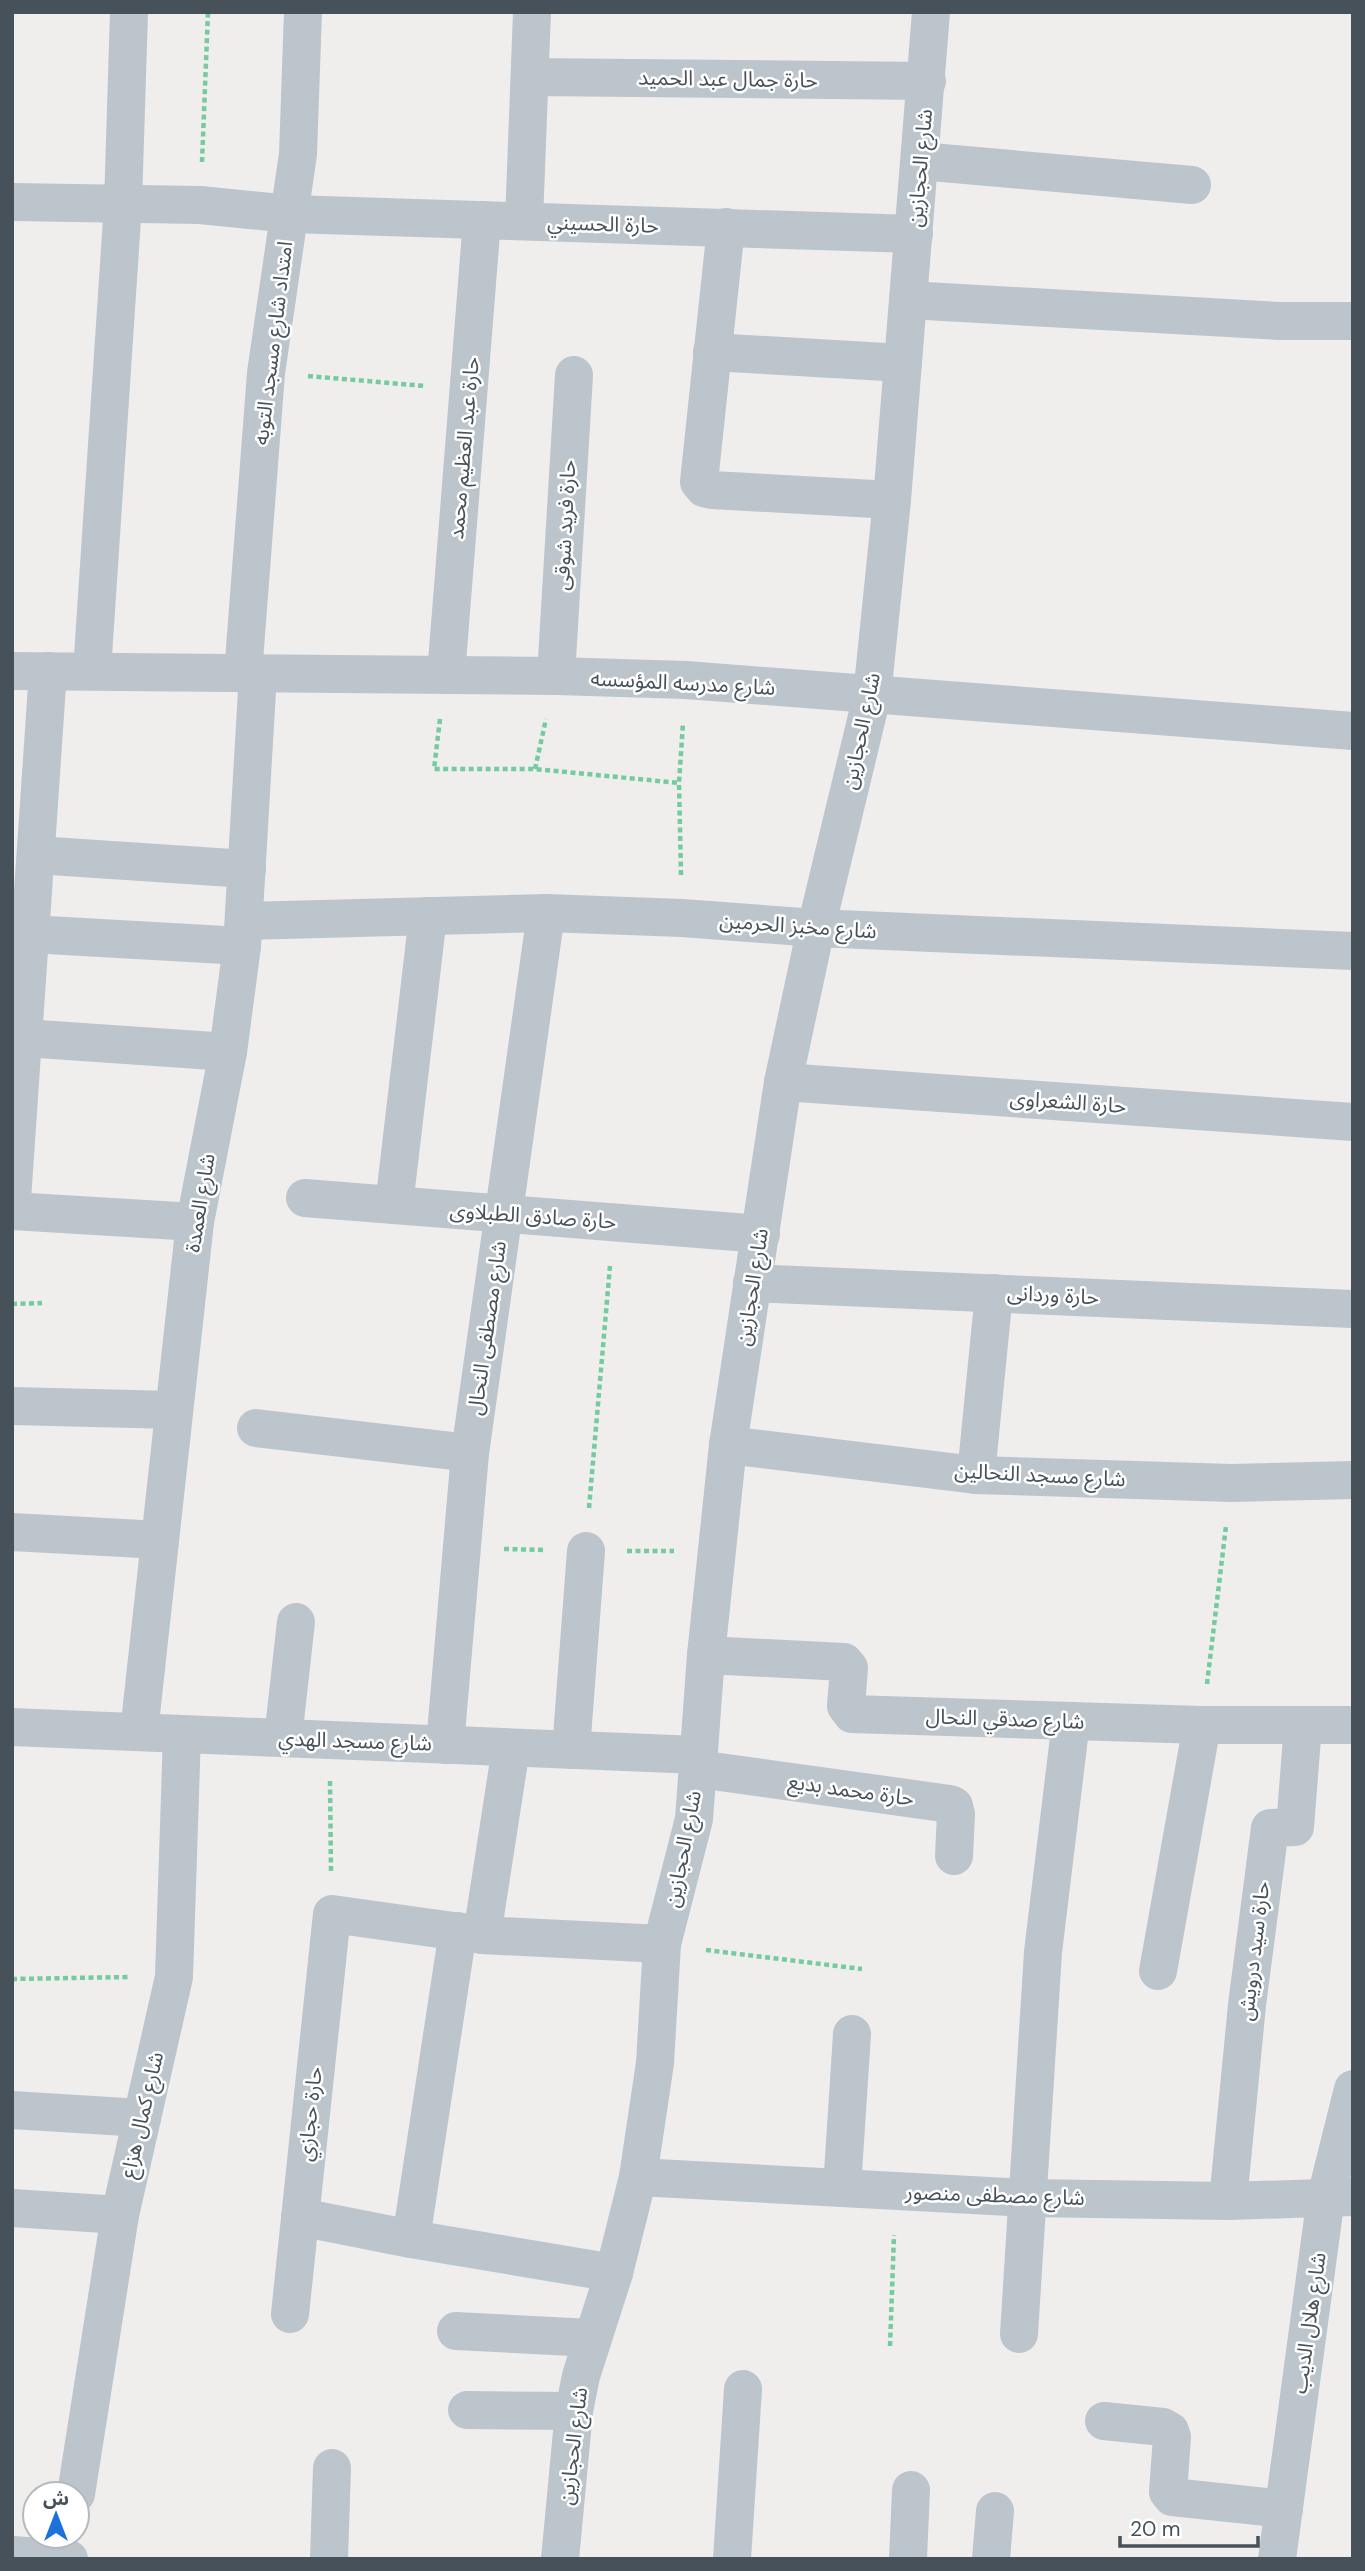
<svg xmlns="http://www.w3.org/2000/svg" width="1365" height="2571" viewBox="0 0 1365 2571" font-family="'DM Sans','Noto Sans Arabic',sans-serif">
<style>
.lines{fill:none;stroke-linecap:round;stroke-linejoin:round}
.path{stroke:#74cb9f;stroke-width:4.5;stroke-dasharray:5 3.5;stroke-linecap:butt}
.minor{stroke:#bcc5cc;stroke-width:38}
.labels{text-anchor:middle;dominant-baseline:central;stroke-width:5;stroke-linejoin:round;paint-order:stroke}
.street-label{font-size:21px;fill:#46515a;stroke:#fff}
</style>
<rect width="100%" height="100%" fill="#f0eded"/>
<g class="lines">
<g class="path">
<path d="M202,162L208,12"/>
<path d="M308,376L425,386"/>
<path d="M440,719L434,769H535L679,783"/>
<path d="M535,769L546,719"/>
<path d="M681,875L679,783L683,723"/>
<path d="M12,1304L42,1303"/>
<path d="M589,1508L610,1266"/>
<path d="M504,1549L545,1550"/>
<path d="M627,1551H674"/>
<path d="M1207,1684L1226,1526"/>
<path d="M330,1781L331,1871"/>
<path d="M706,1950L862,1969"/>
<path d="M12,1979L130,1977"/>
<path d="M890,2346L894,2235"/>
</g>
<g class="minor">
<path d="M530,77L927,81"/>
<path d="M920,161L1192,185"/>
<path d="M12,202L200,205L291,214L914,234"/>
<path d="M524,221L532,12"/>
<path d="M726,227L699,482L704,488L712,490L892,500"/>
<path d="M908,300L1280,321H1353"/>
<path d="M712,352L903,363"/>
<path d="M12,671L556,676L686,680L1353,731"/>
<path d="M92,671L123,204L129,12"/>
<path d="M243,674L266,373L298,154L303,12"/>
<path d="M446,675L482,220"/>
<path d="M556,676L574,375"/>
<path d="M36,855L247,869"/>
<path d="M244,921L546,913L682,918L816,928L1353,951"/>
<path d="M30,934L242,946"/>
<path d="M24,1038L228,1052"/>
<path d="M783,1082L1353,1122"/>
<path d="M305,1198L761,1234"/>
<path d="M12,1200L48,671"/>
<path d="M394,1205L428,916"/>
<path d="M12,1211L195,1222"/>
<path d="M752,1283L1353,1309"/>
<path d="M12,1406L174,1410"/>
<path d="M256,1428L470,1453"/>
<path d="M728,1445L976,1475L1231,1483L1353,1480"/>
<path d="M976,1475L994,1293"/>
<path d="M12,1532L160,1540"/>
<path d="M706,1655L844,1662L849,1668L846,1706L852,1714L1202,1725H1353"/>
<path d="M12,1727L698,1755"/>
<path d="M139,1732L195,1222L228,1052L242,946L258,674"/>
<path d="M283,1738L296,1622"/>
<path d="M445,1745L470,1453L546,913"/>
<path d="M571,1750L586,1551"/>
<path d="M698,1769L950,1804L954,1806L956,1814L954,1856"/>
<path d="M482,1935L511,1748"/>
<path d="M1158,1971L1202,1725"/>
<path d="M12,2110L142,2118"/>
<path d="M638,2177L1029,2198L1228,2201L1353,2197"/>
<path d="M842,2188L852,2034"/>
<path d="M1228,2201L1247,2005L1270,1828L1295,1827L1303,1725"/>
<path d="M12,2208L120,2215"/>
<path d="M300,2217L411,2239L614,2273"/>
<path d="M411,2239L458,1931"/>
<path d="M290,2314L332,1914L482,1935L662,1944"/>
<path d="M456,2331L592,2338"/>
<path d="M1019,2334L1043,1952L1071,1721"/>
<path d="M467,2410L574,2411"/>
<path d="M1104,2421L1163,2427L1170,2431L1172,2437L1168,2492L1172,2497L1284,2509"/>
<path d="M76,2494L120,2215L174,1977L182,1734"/>
<path d="M12,2555L69,2559"/>
<path d="M329,2559L332,2468"/>
<path d="M560,2559L574,2411L581,2376L614,2273L638,2177L655,2063L662,1944L694,1819L706,1655L728,1445L783,1082L816,928L872,696L892,500L931,12"/>
<path d="M732,2559L743,2389"/>
<path d="M908,2559L911,2490"/>
<path d="M991,2559L995,2511"/>
<path d="M1277,2559L1326,2197L1353,2089"/>
</g>
</g>
<g class="labels">
<g class="street-label">
<text transform="translate(728 79) rotate(1)">حارة جمال عبد الحميد</text>
<text transform="translate(920 168) rotate(-85)">شارع الحجازين</text>
<text transform="translate(603 224) rotate(2)">حارة الحسيني</text>
<text transform="translate(273 343) rotate(-83)">امتداد شارع مسجد التوبه</text>
<text transform="translate(464 448) rotate(-85)">حارة عبد العظيم محمد</text>
<text transform="translate(565 525) rotate(-87)">حارة فريد شوقى</text>
<text transform="translate(683 683) rotate(3)">شارع مدرسه المؤسسه</text>
<text transform="translate(861 731) rotate(-78)">شارع الحجازين</text>
<text transform="translate(798 926) rotate(4)">شارع مخبز الحرمين</text>
<text transform="translate(1068 1102) rotate(4)">حارة الشعراوى</text>
<text transform="translate(200 1203) rotate(-81)">شارع العمدة</text>
<text transform="translate(533 1216) rotate(4)">حارة صادق الطبلاوى</text>
<text transform="translate(752 1287) rotate(-81)">شارع الحجازين</text>
<text transform="translate(1053 1295) rotate(3)">حارة وردانى</text>
<text transform="translate(487 1328) rotate(-82)">شارع مصطفى النحال</text>
<text transform="translate(1040 1475) rotate(3)">شارع مسجد النحالين</text>
<text transform="translate(1005 1719) rotate(2)">شارع صدقي النحال</text>
<text transform="translate(355 1741) rotate(2)">شارع مسجد الهدي</text>
<text transform="translate(851 1790) rotate(8)">حارة محمد بديع</text>
<text transform="translate(683 1849) rotate(-79)">شارع الحجازين</text>
<text transform="translate(1254 1951) rotate(-83)">حارة سيد درويش</text>
<text transform="translate(310 2114) rotate(-84)">حارة حجازي</text>
<text transform="translate(142 2115) rotate(-77)">شارع كمال هزاع</text>
<text transform="translate(995 2195) rotate(2)">شارع مصطفى منصور</text>
<text transform="translate(1309 2323) rotate(-82)">شارع هلال الديب</text>
<text transform="translate(573 2446) rotate(-83)">شارع الحجازين</text>
</g>
</g>
<rect width="1365" height="2571" fill="none" stroke="#46515a" stroke-width="28"/>
<g transform="translate(56 2515)"><circle r="33" fill="#ffffff" stroke="#b5b9bd" stroke-width="2"/>
<path d="M0-5L12 26L0 18L-12 26Z" fill="#1c71db"/>
<text y="-10" font-size="19" font-weight="bold" text-anchor="middle" fill="#46515a">ش</text>
</g>
<path d="M1120 2536v10h138v-10" fill="none" stroke="#46515a" stroke-width="3.5"/>
<text x="1130" y="2536" font-size="21" fill="#46515a" stroke="#ffffff" stroke-width="5" paint-order="stroke">20 m</text>
</svg>
